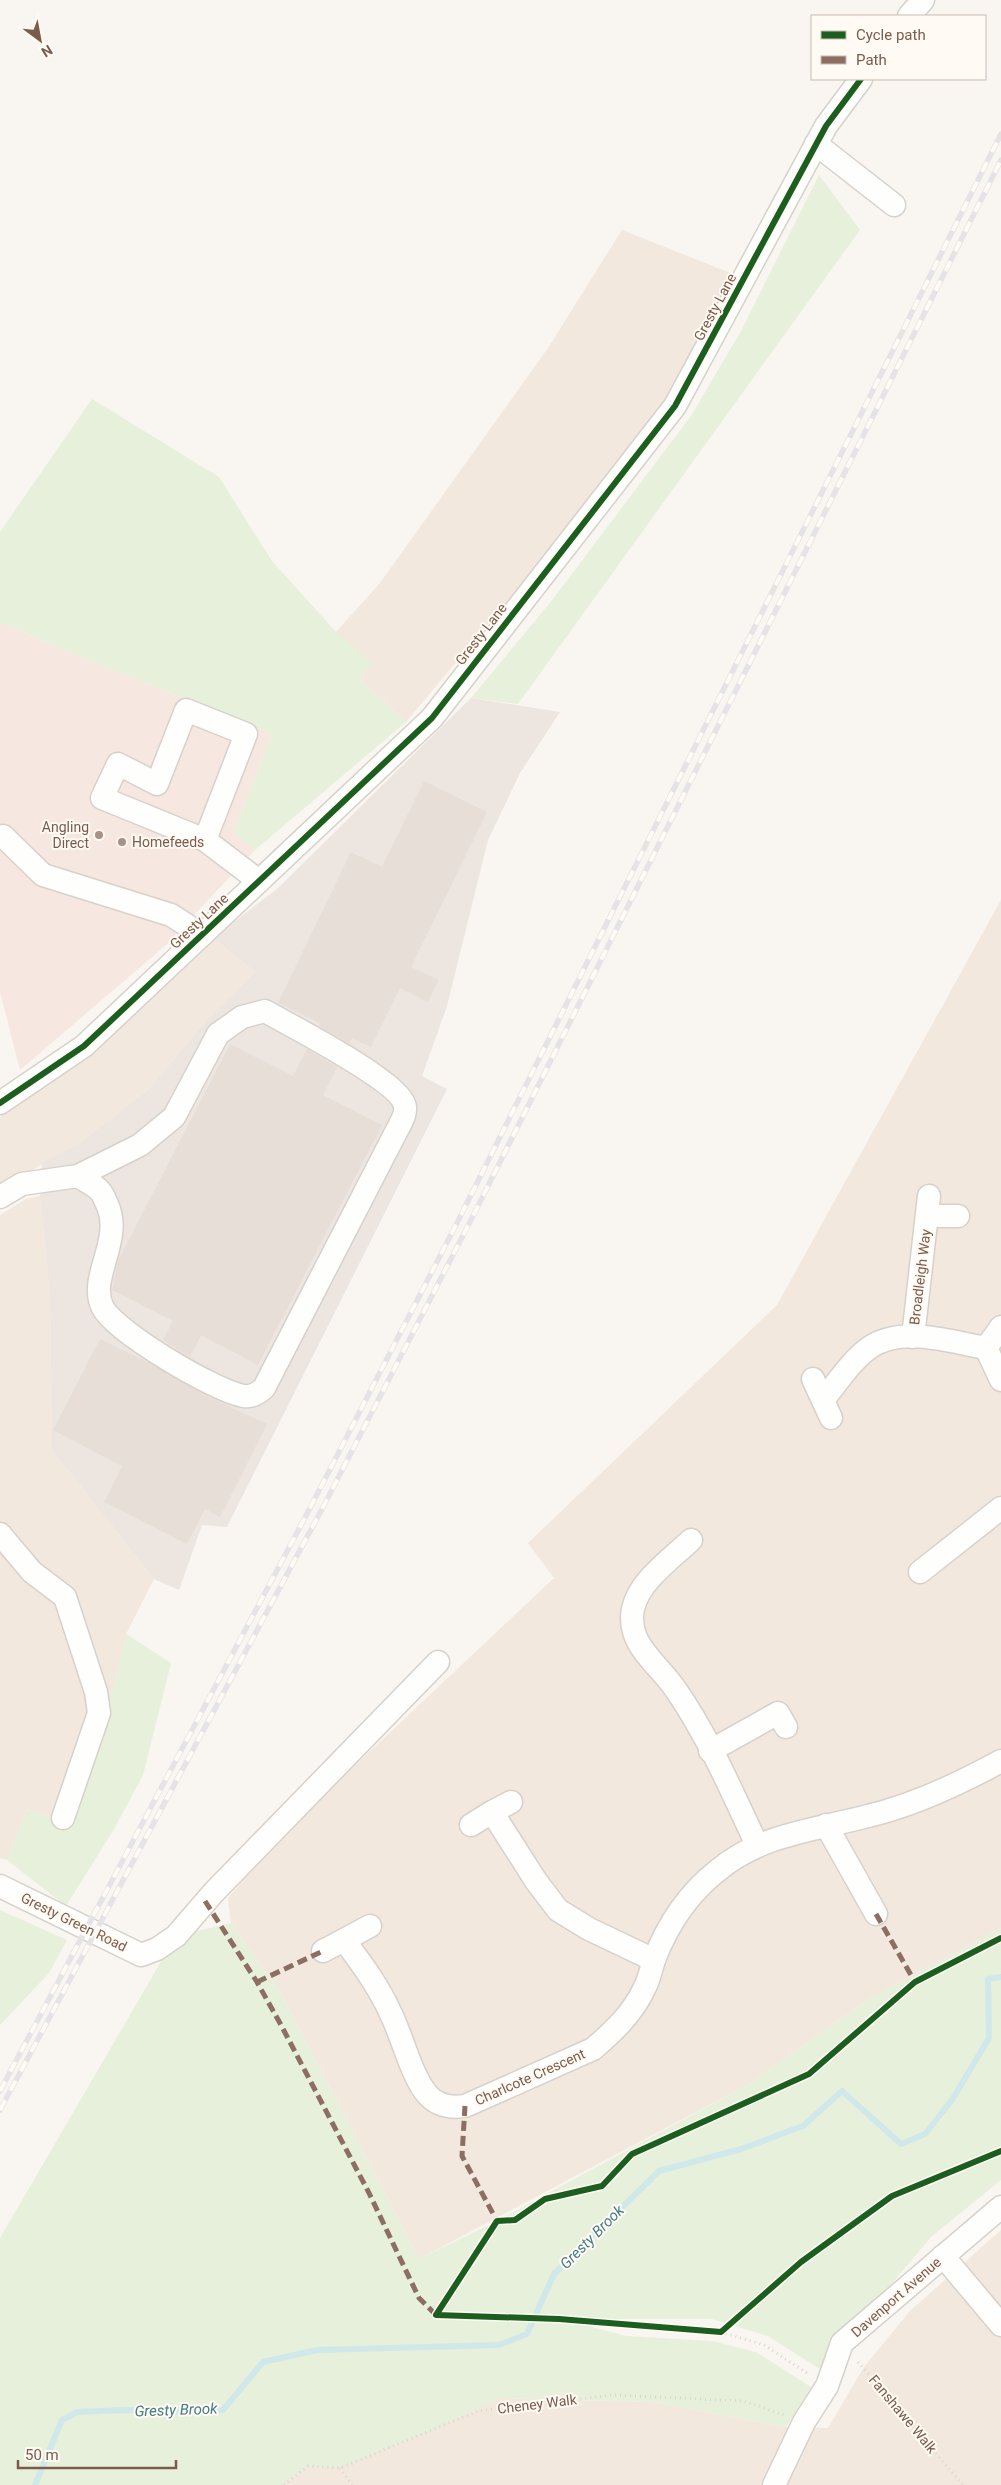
<svg xmlns="http://www.w3.org/2000/svg" width="1001" height="2485" viewBox="0 0 1001 2485" font-family="Roboto,sans-serif">
<style>
.residential{fill:#f2e8de}
.commercial{fill:#f6e8e1}
.industrial{fill:#ede5e0}
.green{fill:#e7f0db}
.lines{fill:none;stroke-linecap:round;stroke-linejoin:round}
.stream{stroke:#d0e8ea;stroke-width:6}
.building{fill:#e6ded7}
.minor-casing{stroke:#d7d1cb;stroke-width:25}
.path{stroke:#dcd5d0;stroke-width:3;stroke-dasharray:1 4;stroke-linecap:butt}
.minor{stroke:#fefefd;stroke-width:22}
.rail-casing{stroke:#e6e3e7;stroke-width:5.5}
.rail{stroke:#fffaf3;stroke-width:4;stroke-dasharray:11;stroke-linecap:butt}
.quiet{stroke:#8d6e63;stroke-width:5;stroke-dasharray:10 5;stroke-linecap:butt}
.cycleway-casing{stroke:#fffaf3;stroke-width:9}
.cycleway{stroke:#1b5e20;stroke-width:6}
.poi-dot{fill:#a69286;stroke:#fffaf3;stroke-width:2}
.labels{text-anchor:middle;dominant-baseline:central;stroke-width:4;stroke-linejoin:round;paint-order:stroke}
.street-label{font-size:14px;fill:#7a5c4d;stroke:#fffaf3}
.poi-label{font-size:14px;fill:#7a5c4d;stroke:#fffaf3;text-anchor:end}
.water-label{font-size:15px;font-style:italic;fill:#437c86;stroke:#fffaf3}
</style>
<rect width="100%" height="100%" fill="#f9f5f0"/>
<g class="residential">
<path d="M622,230L733,274L668,404L603,486L406,722L359,678L336,632L380,583L548,348Z"/>
<path d="M1001,900V1928L865,2001L751,2083L419,2259L280,1992L231,1923L228,1898L283,1833L554,1578L528,1543L777,1305Z"/>
<path d="M213,938L255,972L199,1029L148,1090L78,1144L0,1188V1117L84,1056Z"/>
<path d="M40,1196L50,1296L52,1450L154,1579L126,1634L109,1705L72,1826L27,1809L7,1860L0,1858V1215L26,1199Z"/>
<path d="M1001,2230V2485H267L314,2448L500,2398L653,2402L786,2427L828,2428L864,2367L910,2311Z"/>
</g>
<path class="commercial" d="M0,622L83,658L272,734L233,832L255,850L165,946L20,1070L0,992Z"/>
<path class="industrial" d="M471,698L560,712L520,773L488,840L447,1006L422,1076L447,1089L227,1527L202,1525L179,1590L154,1579L52,1450L50,1296L40,1196L42,1163L78,1144L148,1090L199,1029L255,972L213,938L277,889Z"/>
<g class="green">
<path d="M819,175L860,230L518,704L471,698L553,599L691,416L741,331Z"/>
<path d="M92,399L219,477L272,561L336,632L372,663L359,678L406,722L255,850L233,832L272,734L83,658L0,622V532Z"/>
<path d="M126,1634L171,1663L143,1775L114,1829L66,1906L7,1860L27,1809L72,1826L109,1705Z"/>
<path d="M0,1910L67,1940L49,1973L0,2025Z"/>
<path d="M231,1923L280,1992L419,2259L497,2221L751,2083L865,2001L1001,1928V2180L931,2237L820,2369L768,2336L712,2319H562L626,2336L712,2341L756,2352L811,2387L786,2427L653,2402L500,2398L430,2431L340,2468L308,2466L284,2485H0V2238L176,1936Z"/>
</g>
<g class="lines">
<path class="stream" d="M35,2485L62,2420L77,2412L128,2410L207,2412L223,2410L263,2362L317,2350L499,2345L527,2334L554,2274L659,2171L741,2149L803,2126L842,2091L901,2144L925,2134L952,2100L989,2038L988,1979L1001,1977"/>
</g>
<g class="building">
<path d="M424,781L487,812L411,967L439,980L428,1002L400,988L371,1047L352,1038L349,1043L319,1026L320,1023L278,1003L351,852L382,867Z"/>
<path d="M230,1044L293,1076L307,1049L337,1067L323,1095L382,1125L258,1365L201,1335L190,1357L163,1340L173,1321L112,1290L118,1261Z"/>
<path d="M100,1339L151,1364L206,1396L267,1424L220,1517L205,1509L187,1544L104,1502L122,1466L53,1430Z"/>
</g>
<g class="lines">
<g class="minor-casing">
<g id="minor">
<path d="M909,16L923,0"/>
<path d="M816,144L894,205"/>
<path d="M3,836L43,875L171,915L202,935"/>
<path d="M205,840L246,734L186,710L157,784L118,764L102,798L205,840L259,881"/>
<path d="M0,1103L84,1046L432,718L675,406L826,126L861,79"/>
<path d="M0,1197L22,1184L78,1176L140,1145L174,1117L218,1034L242,1017L265,1011C289,1025 402,1082 405,1107C406,1116 400,1124 396,1132L264,1388C258,1393 253,1397 244,1396C216,1392 116,1332 103,1308C87,1278 124,1241 107,1204C105,1200 103,1194 100,1191C95,1185 85,1181 78,1176"/>
<path d="M928,1216H958"/>
<path d="M913,1337L929,1196"/>
<path d="M986,1348L1001,1380"/>
<path d="M813,1379L831,1418"/>
<path d="M823,1400C837,1383 851,1361 869,1348C902,1325 950,1342 986,1348L1001,1327"/>
<path d="M0,1534L32,1572L65,1597L96,1692L99,1713L63,1818"/>
<path d="M691,1540C671,1559 639,1581 633,1609C626,1645 659,1664 676,1690C708,1736 733,1794 757,1845"/>
<path d="M920,1572L1001,1508"/>
<path d="M710,1751L778,1713L786,1727"/>
<path d="M492,1812L511,1802"/>
<path d="M471,1825L492,1812L536,1881L558,1910L589,1929L654,1960"/>
<path d="M826,1825L876,1914"/>
<path d="M0,1886L141,1955L157,1949L176,1936L214,1892L438,1662"/>
<path d="M370,1926L344,1940C362,1964 379,1987 391,2014C402,2036 412,2077 427,2094C437,2106 451,2108 465,2106L593,2049C613,2032 633,2013 644,1989C649,1980 651,1969 654,1960C667,1926 688,1894 717,1871C761,1834 815,1830 868,1816C915,1805 959,1784 1001,1761"/>
<path d="M323,1951L344,1940"/>
<path d="M943,2256L1001,2325"/>
<path d="M774,2485L804,2422L827,2386L842,2343L1001,2207"/>
</g>
</g>
<g class="path">
<path d="M721,2332L764,2345L810,2375"/>
<path d="M858,2362L963,2485"/>
<path d="M340,2468L352,2485"/>
<path d="M284,2485L308,2466L340,2468L478,2411L613,2395L744,2401L784,2415"/>
</g>
<use href="#minor" class="minor"/>
<g class="rail-casing">
<g id="rail">
<path d="M0,2091L308,1512L458,1221L1001,134"/>
<path d="M0,2110L322,1509L472,1218L1001,160"/>
</g>
</g>
<use href="#rail" class="rail"/>
<g class="quiet">
<path d="M205,1901L257,1982L281,2025L369,2193L419,2298L436,2315"/>
<path d="M876,1914L915,1982"/>
<path d="M257,1982L323,1951"/>
<path d="M465,2106L462,2156L497,2221"/>
</g>
<g class="cycleway-casing">
<g id="cycleway">
<path d="M0,1103L84,1046L432,718L675,406L826,126L861,79"/>
<path d="M1001,1938L915,1982L809,2074L632,2154L602,2186L545,2199L515,2220L497,2221L436,2315L559,2319L721,2332L801,2262L892,2196L1001,2151"/>
</g>
</g>
<use href="#cycleway" class="cycleway"/>
</g>
<g class="poi-dot">
<circle cx="99" cy="835" r="5"/>
<circle cx="122" cy="842" r="5"/>
</g>
<g class="labels">
<g class="street-label">
<text transform="translate(715 307) rotate(-62)">Gresty Lane</text>
<text transform="translate(481 634) rotate(-52)">Gresty Lane</text>
<text transform="translate(199 921) rotate(-43)">Gresty Lane</text>
<text transform="translate(920 1277) rotate(-83)">Broadleigh Way</text>
<text transform="translate(74 1922) rotate(26)">Gresty Green Road</text>
<text transform="translate(530 2077) rotate(-24)">Charlcote Crescent</text>
<text transform="translate(896 2297) rotate(-41)">Davenport Avenue</text>
<text transform="translate(537 2404) rotate(-7)">Cheney Walk</text>
<text transform="translate(903 2414) rotate(50)">Fanshawe Walk</text>
</g>
<g class="poi-label">
<text x="89" y="827">Angling<tspan x="89" dy="16">Direct</tspan></text>
<text x="132" y="842" text-anchor="start">Homefeeds</text>
</g>
<g class="water-label">
<text transform="translate(592 2237) rotate(-45)">Gresty Brook</text>
<text transform="translate(176 2410) rotate(-2)">Gresty Brook</text>
</g>
</g>
<rect x="811" y="15" width="175" height="65" fill="#fffaf3" stroke="#cabbb1"/>
<rect x="821" y="31" width="25" height="8" fill="#1b5e20" stroke="#cabbb1"/>
<text x="856" y="40" font-size="15" fill="#7a5c4d">Cycle path</text>
<rect x="821" y="56" width="25" height="8" fill="#8d6e63" stroke="#cabbb1"/>
<text x="856" y="65" font-size="15" fill="#7a5c4d">Path</text>
<g transform="translate(40 40) rotate(148)" stroke="#fffaf3" stroke-width="4" paint-order="stroke">
<path d="M0-4L9 19L0 12L-9 19Z" fill="#7a5c4d"/>
<text y="-8" font-size="14" font-weight="bold" text-anchor="middle" fill="#7a5c4d">N</text>
</g>
<path d="M18 2460v8h158v-8" fill="none" stroke="#7a5c4d" stroke-width="2.5"/>
<text x="25" y="2460" font-size="15" fill="#7a5c4d" stroke="#fffaf3" stroke-width="4" paint-order="stroke">50 m</text>
</svg>
